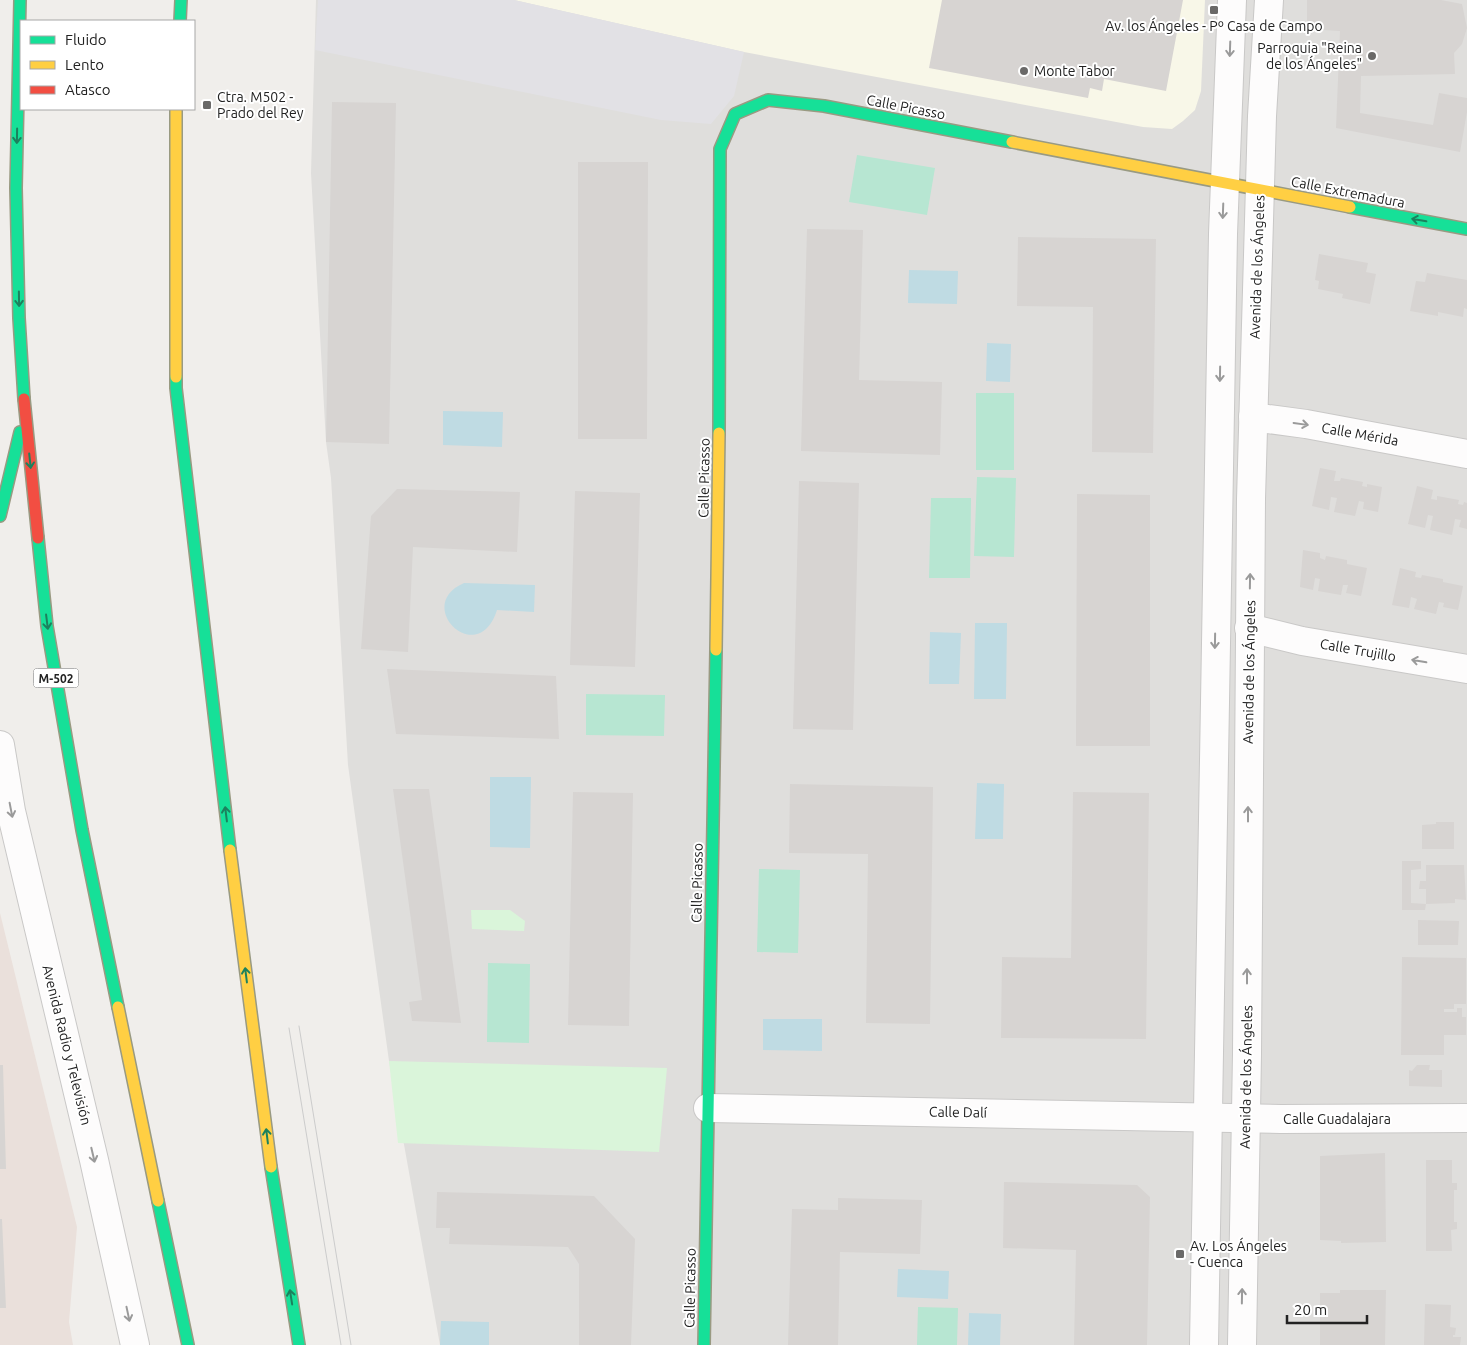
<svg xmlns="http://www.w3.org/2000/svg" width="1467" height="1345" viewBox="0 0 1467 1345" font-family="Ubuntu,sans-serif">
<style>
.residential{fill:#dfdedc}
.education{fill:#f8f7e8}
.military{fill:#eae0db}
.park{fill:#daf5da}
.pitch{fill:#b7e6d2}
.plaza{fill:#e2e1e5}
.water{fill:#bfdbe3}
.building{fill:#d7d4d2}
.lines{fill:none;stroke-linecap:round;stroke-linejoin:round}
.street-casing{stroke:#c9c8c7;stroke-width:30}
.fast-casing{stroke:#999a82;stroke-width:14}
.slow-casing{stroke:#999a82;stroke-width:14}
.jam-casing{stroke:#999a82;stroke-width:14}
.street{stroke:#fdfcfc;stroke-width:28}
.fast{stroke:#16e098;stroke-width:11}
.slow{stroke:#ffcf43;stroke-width:11}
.jam{stroke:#f24e42;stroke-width:11}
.tram{stroke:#ccc;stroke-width:1}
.oneway{stroke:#9a9a9a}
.oneway2{stroke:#1c815d}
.poi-dot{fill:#6a6968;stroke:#fff;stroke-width:2}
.labels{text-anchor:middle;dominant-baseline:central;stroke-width:4;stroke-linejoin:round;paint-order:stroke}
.shield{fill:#fff;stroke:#646464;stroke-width:1}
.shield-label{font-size:12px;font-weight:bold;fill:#222}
.poi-label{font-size:14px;fill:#222;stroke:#fff;text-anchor:start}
.street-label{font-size:14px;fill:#222;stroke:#fff}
</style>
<rect width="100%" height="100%" fill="#f0eeeb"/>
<path class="residential" d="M316,0H1467V1345H440L389,1061L348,765L331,478L326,442L311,173Z"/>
<path class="education" d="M514,0H1205L1201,91L1195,110L1183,121L1172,129L1143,127L744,52Z"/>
<path class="military" d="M0,913L77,1227L69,1322L73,1345H0Z"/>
<g class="park">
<path d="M471,910H510L525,921L524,931L472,929Z"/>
<path d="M389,1061L667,1068L659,1152L398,1143Z"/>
</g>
<g class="pitch">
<path d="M857,155L935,168L927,215L849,202Z"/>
<rect x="976" y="393" width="38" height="77"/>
<path d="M977,477L1016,478L1014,557L974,556Z"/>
<path d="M931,498H971L970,578H929Z"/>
<path d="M586,694L665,695L664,736L586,735Z"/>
<path d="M759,869L800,870L798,953L757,952Z"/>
<path d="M488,963L530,964L529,1043L487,1042Z"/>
<path d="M918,1307L958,1308L957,1345H917Z"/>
</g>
<path class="plaza" d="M318,0H514L744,52L734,96L711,124L661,120L315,50Z"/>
<g class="water">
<path d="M909,270L958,271L957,304L908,303Z"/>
<path d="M987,343L1011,344L1010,382L986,381Z"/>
<path d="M443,411L503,412L502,447L443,445Z"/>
<path d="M464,583L535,585L534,612L497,610C478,670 412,605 464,583Z"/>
<path d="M975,623H1007L1006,699H974Z"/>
<path d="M930,632L961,633L959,684H929Z"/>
<path d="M490,777H531L530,848L490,847Z"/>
<path d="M977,783L1004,784L1003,839H975Z"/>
<path d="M763,1019H822V1051L763,1050Z"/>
<path d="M898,1269L949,1271L948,1299L897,1297Z"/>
<path d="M969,1313L1001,1314L1000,1345H968Z"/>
<path d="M441,1321L489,1322V1345H440Z"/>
</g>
<g class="building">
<path d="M942,0H1183L1166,91L1104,79L1102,91L1090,88L1088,98L929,68Z"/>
<path d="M1307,0H1441L1462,4L1467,28L1462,44L1454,53L1455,74L1361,76L1360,113L1433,125L1439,93L1467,98V112L1460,152L1336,128L1340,31L1307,29Z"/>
<path d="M332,102L396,103L389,444L326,442Z"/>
<path d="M578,162H648L647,439H578Z"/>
<path d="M807,229L863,230L859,380L942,382L940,455L801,451Z"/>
<path d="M1018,237L1156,239L1153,453L1092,452L1093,307L1017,306Z"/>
<path d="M1319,254L1368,263L1366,272L1376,274L1370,304L1342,298L1343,294L1318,289L1319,281L1315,280Z"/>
<path d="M1427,273L1467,280V309L1464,308L1463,317L1438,312V316L1410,311L1416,281L1425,282Z"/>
<path d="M1320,468L1336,471L1334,481H1340L1341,478L1363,482L1362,486L1367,487V484L1382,487L1378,512L1363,509L1364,502L1359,501L1355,516L1334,512L1337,498L1331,497L1329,510L1312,506Z"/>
<path d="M799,481L859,483L853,730L793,729Z"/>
<path d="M1417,486L1433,490L1431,499L1437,500V496L1459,500L1458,504L1463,505L1464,502L1467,503V529L1459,527L1461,520L1455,519L1452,535L1430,530L1433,516L1428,515L1425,528L1408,524Z"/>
<path d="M397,489L520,492L517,552L413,547L408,652L361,649L371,516Z"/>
<path d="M575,491L640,493L635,667L570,665Z"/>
<path d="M1077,494L1150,495V746H1076Z"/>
<path d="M1303,550L1320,553V558L1325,560L1326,556L1347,560V564L1367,568L1361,596L1346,593L1348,585H1343L1341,595L1318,591L1320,579L1315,578L1313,590L1300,587Z"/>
<path d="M1400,568L1416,572L1415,577L1421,578L1422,575L1443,579V582L1463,586L1458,610L1443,607L1444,603L1439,602L1436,614L1414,609L1417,599L1411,597L1409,608L1392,605Z"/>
<path d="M387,669L556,676L559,739L396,734Z"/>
<path d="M790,784L933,787L930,1024L866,1023L868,854L789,853Z"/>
<path d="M393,789H429L461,1023L412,1021L409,1002L422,1000Z"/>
<path d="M573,792L633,793L629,1026L568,1025Z"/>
<path d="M1073,792L1149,793L1146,1039L1001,1038L1002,957L1071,958Z"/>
<path d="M1436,822H1454V849H1422V825L1436,824Z"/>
<path d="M1402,861H1421V869L1411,870V903L1426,904L1425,910H1402Z"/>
<path d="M1426,865H1464L1466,900L1455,899V903L1426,904V889H1419L1420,881H1426Z"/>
<path d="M1418,920L1459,921L1458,945H1418Z"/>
<path d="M1402,957L1466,958V1004H1454V1009H1444V1012H1457V1008H1462V1017H1466V1035H1444V1055H1401Z"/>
<path d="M0,1065H3L6,1169H0Z"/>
<path d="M1417,1065H1430L1429,1070H1442V1087L1409,1086V1070L1412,1071Z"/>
<path d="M1385,1153L1386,1242L1341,1243V1241L1320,1240V1156Z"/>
<path d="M1426,1160H1452V1183H1457V1190H1454V1222H1457V1229L1451,1230L1452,1251H1426Z"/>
<path d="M1004,1182L1137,1185L1150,1197L1147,1345H1074L1076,1250L1003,1248Z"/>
<path d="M437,1192L594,1196L635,1239L631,1345H579V1264L568,1247L449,1244L450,1228H436Z"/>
<path d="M838,1198L922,1200L920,1254L840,1252L838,1345H788L792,1209L838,1210Z"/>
<path d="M0,1219H2L6,1308H0Z"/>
<path d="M1340,1290H1386L1385,1345H1320V1293H1340Z"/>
<path d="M1425,1304L1451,1305L1450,1327L1456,1328L1455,1335H1453V1337H1461L1460,1345H1424Z"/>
</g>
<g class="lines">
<g class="street-casing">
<g id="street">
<path d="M1253,417L1306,424L1467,454"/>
<path d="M1249,628L1302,641L1467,669"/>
<path d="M0,745L11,811L94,1160L135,1345"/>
<path d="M708,1108L1281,1119L1467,1118"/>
<path d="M1204,1345L1223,234L1232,0"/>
<path d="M1242,1345L1247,1054L1251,499L1262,116L1269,0"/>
</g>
</g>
<g class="fast-casing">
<g id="fast">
<path d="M20,0L16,188L19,318L24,399"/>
<path d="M180,21L181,0"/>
<path d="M1350,207L1467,229"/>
<path d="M176,377V388L230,850"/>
<path d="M719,433L720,149L735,114L768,100L824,106L1012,142"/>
<path d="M0,516L20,432"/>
<path d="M38,538L47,626L82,830L118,1007"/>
<path d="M271,1167L299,1345"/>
<path d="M158,1201L188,1345"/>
<path d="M704,1345L716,650"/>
</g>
</g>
<g class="slow-casing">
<g id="slow">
<path d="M176,109V377"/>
<path d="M1012,142L1350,207"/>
<path d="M716,650L719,433"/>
<path d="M230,850L271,1167"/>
<path d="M118,1007L158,1201"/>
</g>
</g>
<g class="jam-casing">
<path id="jam" d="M24,399L38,538"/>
</g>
<use href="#street" class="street"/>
<use href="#fast" class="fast"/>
<use href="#slow" class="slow"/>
<use href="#jam" class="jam"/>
<g class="tram">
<path d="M299,1026L351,1345"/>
<path d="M289,1028L341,1345"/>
</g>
</g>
<defs><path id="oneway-shaft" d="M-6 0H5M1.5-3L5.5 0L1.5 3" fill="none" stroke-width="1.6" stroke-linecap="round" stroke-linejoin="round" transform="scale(1.25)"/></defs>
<g class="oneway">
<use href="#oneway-shaft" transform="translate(1230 49) rotate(92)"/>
<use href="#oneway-shaft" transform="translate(1223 211) rotate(92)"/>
<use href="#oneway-shaft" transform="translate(1220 374) rotate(91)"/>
<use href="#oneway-shaft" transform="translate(1301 424) rotate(8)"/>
<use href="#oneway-shaft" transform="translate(1250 581) rotate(-89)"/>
<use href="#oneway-shaft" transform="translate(1215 641) rotate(91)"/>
<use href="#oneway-shaft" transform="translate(1419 661) rotate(-170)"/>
<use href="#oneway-shaft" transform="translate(11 810) rotate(79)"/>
<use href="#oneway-shaft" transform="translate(1248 814) rotate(-90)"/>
<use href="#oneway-shaft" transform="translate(1247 976) rotate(-90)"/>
<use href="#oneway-shaft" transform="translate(93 1155) rotate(77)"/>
<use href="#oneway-shaft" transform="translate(1242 1296) rotate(-89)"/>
<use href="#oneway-shaft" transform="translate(128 1314) rotate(78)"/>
</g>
<g class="oneway2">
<use href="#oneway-shaft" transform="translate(17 136) rotate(91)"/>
<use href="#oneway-shaft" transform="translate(1419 220) rotate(-170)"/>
<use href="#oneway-shaft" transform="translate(19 299) rotate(89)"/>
<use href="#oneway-shaft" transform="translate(30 461) rotate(84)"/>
<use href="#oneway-shaft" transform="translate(47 622) rotate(83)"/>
<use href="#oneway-shaft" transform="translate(226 814) rotate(-97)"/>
<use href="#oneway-shaft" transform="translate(246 975) rotate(-97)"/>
<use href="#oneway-shaft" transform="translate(267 1136) rotate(-97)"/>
<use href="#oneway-shaft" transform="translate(291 1297) rotate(-99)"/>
</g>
<g class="poi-dot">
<rect x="1209" y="5" width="10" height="10" rx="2.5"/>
<circle cx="1372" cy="56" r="5"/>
<circle cx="1024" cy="71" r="5"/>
<rect x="202" y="100" width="10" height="10" rx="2.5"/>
<rect x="1175" y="1249" width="10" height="10" rx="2.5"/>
</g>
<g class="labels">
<rect class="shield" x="33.5" y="668.5" width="45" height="19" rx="4"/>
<g class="shield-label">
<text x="56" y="678">M-502</text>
</g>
<g class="poi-label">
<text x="1214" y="26" text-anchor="middle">Av. los Ángeles - Pº Casa de Campo</text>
<text x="1362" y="48" text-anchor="end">Parroquia "Reina<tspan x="1362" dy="16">de los Ángeles"</tspan></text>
<text x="1034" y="71">Monte Tabor</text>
<text x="217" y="97">Ctra. M502 -<tspan x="217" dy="16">Prado del Rey</tspan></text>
<text x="1190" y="1246">Av. Los Ángeles<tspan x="1190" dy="16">- Cuenca</tspan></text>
</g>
<g class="street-label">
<text transform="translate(906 107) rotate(11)">Calle Picasso</text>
<text transform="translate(1348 192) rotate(11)">Calle Extremadura</text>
<text transform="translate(1257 267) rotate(-88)">Avenida de los Ángeles</text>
<text transform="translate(1360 434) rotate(10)">Calle Mérida</text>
<text transform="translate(704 478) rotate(-89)">Calle Picasso</text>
<text transform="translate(1358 650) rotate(10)">Calle Trujillo</text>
<text transform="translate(1249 672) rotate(-89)">Avenida de los Ángeles</text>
<text transform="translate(697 883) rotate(-89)">Calle Picasso</text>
<text transform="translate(67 1045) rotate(76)">Avenida Radio y Televisión</text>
<text transform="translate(1246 1077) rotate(-89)">Avenida de los Ángeles</text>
<text transform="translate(958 1112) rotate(1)">Calle Dalí</text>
<text x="1337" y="1119">Calle Guadalajara</text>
<text transform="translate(690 1288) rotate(-89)">Calle Picasso</text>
</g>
</g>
<rect x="20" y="20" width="175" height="90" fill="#ffffff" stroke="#a7a7a7"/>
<rect x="30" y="36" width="25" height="8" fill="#16e098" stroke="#a7a7a7"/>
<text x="65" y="45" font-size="15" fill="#222222">Fluido</text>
<rect x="30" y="61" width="25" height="8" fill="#ffcf43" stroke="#a7a7a7"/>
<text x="65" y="70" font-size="15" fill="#222222">Lento</text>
<rect x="30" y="86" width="25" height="8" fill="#f24e42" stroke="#a7a7a7"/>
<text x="65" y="95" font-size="15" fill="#222222">Atasco</text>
<path d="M1287 1315v8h80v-8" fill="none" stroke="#222222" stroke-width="2.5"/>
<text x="1294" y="1315" font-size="15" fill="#222222" stroke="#ffffff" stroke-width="4" paint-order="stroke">20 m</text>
</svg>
